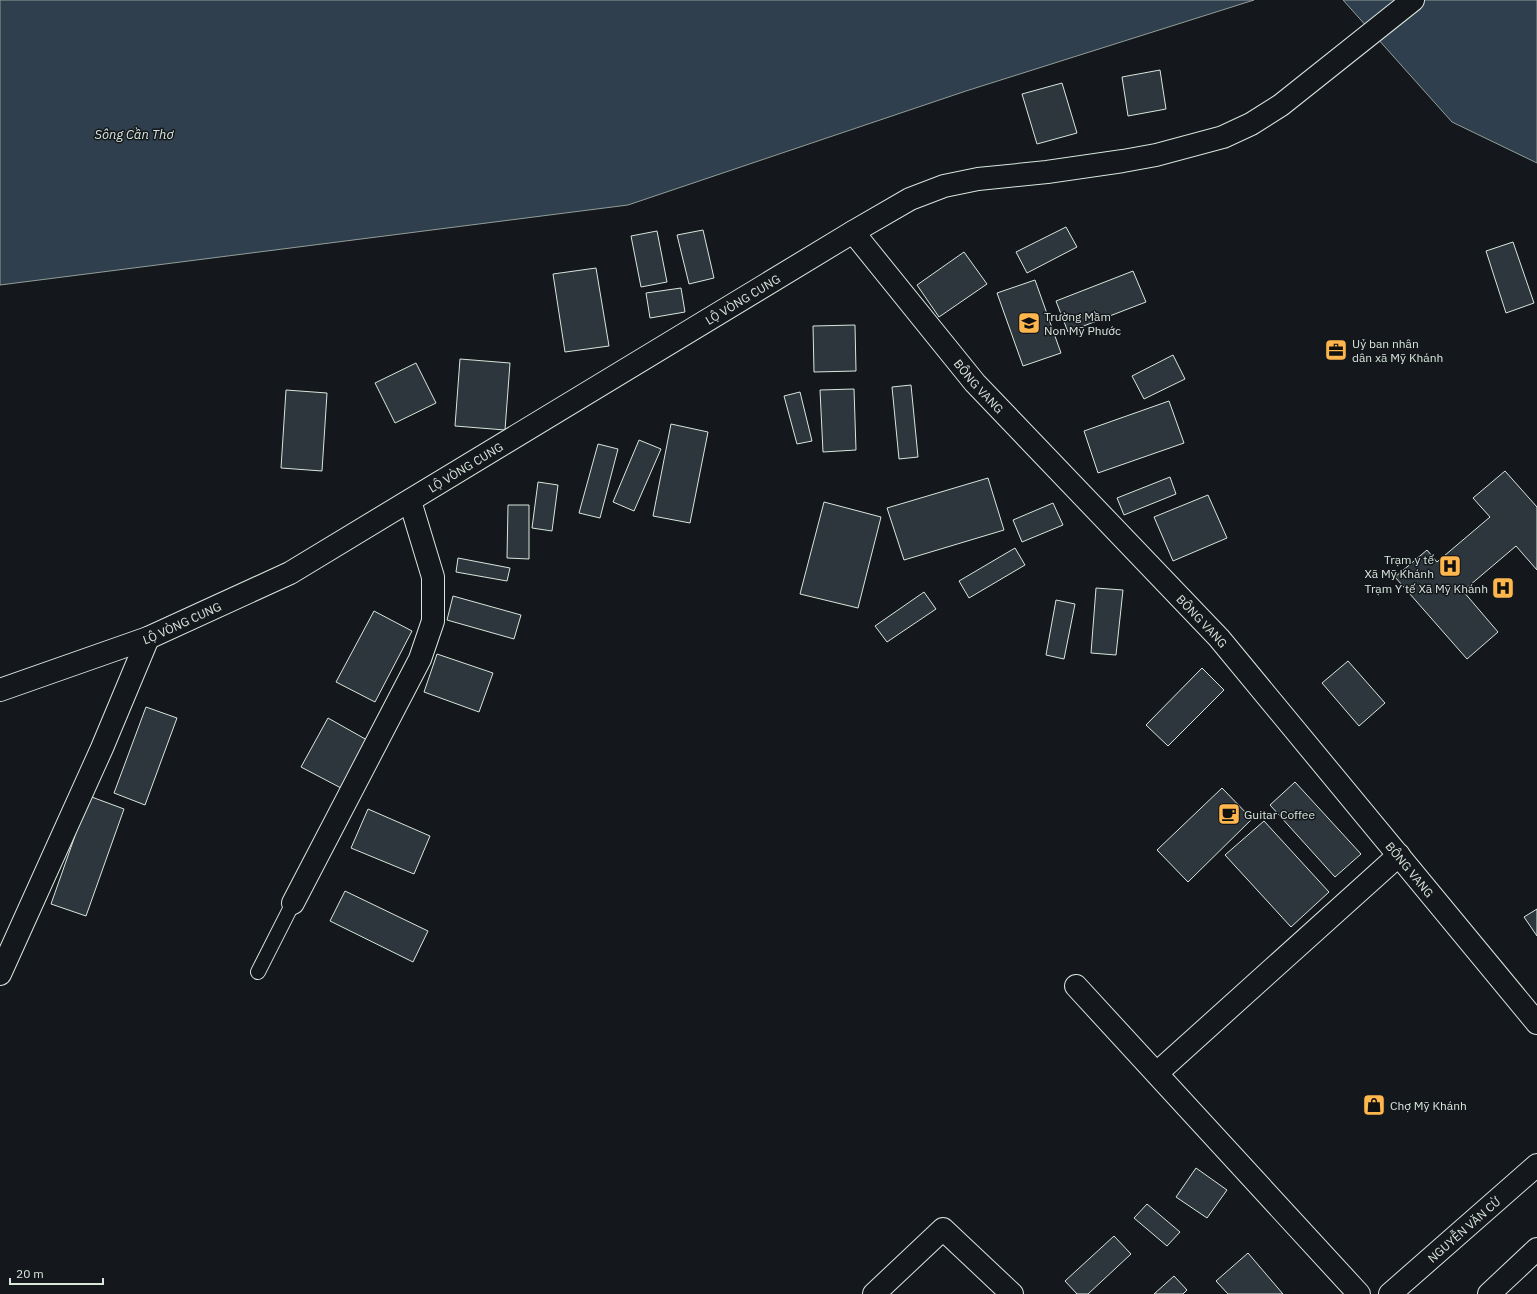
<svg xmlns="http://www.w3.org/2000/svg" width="1537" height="1294" viewBox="0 0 1537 1294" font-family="'IBM Plex Sans',sans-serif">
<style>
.water{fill:#2f3f4d;stroke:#939e99}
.building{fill:#2c363c;stroke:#d8e6dc}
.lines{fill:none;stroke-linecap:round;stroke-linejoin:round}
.service-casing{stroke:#d8e6dc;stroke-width:16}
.minor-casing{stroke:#d8e6dc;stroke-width:24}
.tertiary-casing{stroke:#d8e6dc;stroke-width:24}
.secondary-casing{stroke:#d8e6dc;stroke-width:24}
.service{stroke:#14181c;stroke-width:14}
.minor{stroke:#14181c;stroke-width:22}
.tertiary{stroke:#14181c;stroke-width:22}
.secondary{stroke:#14181c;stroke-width:22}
.labels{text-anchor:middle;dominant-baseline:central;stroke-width:3;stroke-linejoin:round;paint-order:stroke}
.street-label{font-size:12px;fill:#d8e6dc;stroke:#14181c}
.poi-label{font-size:12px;fill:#d8e6dc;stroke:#14181c;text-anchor:start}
.water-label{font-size:13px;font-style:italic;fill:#d8e6dc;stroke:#14181c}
</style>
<rect width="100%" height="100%" fill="#14181c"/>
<g class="water">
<path d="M0,0H1254L966,91L628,205L0,285Z"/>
<path d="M1343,0H1537V163L1452,122Z"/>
</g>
<g class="building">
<path d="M1160,70L1166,109L1128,116L1122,77Z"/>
<path d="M1062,83L1077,133L1037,144L1022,94Z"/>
<path d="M1066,227L1077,247L1027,273L1016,252Z"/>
<path d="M703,230L714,278L689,284L677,235Z"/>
<path d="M657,231L667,282L641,287L631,236Z"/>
<path d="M1513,242L1534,303L1506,313L1486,251Z"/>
<path d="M964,252L987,284L939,317L917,285Z"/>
<path d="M596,268L609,346L565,352L553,274Z"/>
<path d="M1133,271L1146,302L1068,332L1056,301Z"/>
<path d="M1035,280L1061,353L1023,366L997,293Z"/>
<path d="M681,288L685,312L650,318L646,293Z"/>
<path d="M855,325L856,371L814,372L813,326Z"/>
<path d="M1173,355L1185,379L1144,399L1132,376Z"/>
<path d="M460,359L510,363L505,430L455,426Z"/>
<path d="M416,363L436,403L395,423L375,383Z"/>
<path d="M911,385L918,457L899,459L892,387Z"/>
<path d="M854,389L856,450L823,452L820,390Z"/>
<path d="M286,390L327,393L322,471L281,468Z"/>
<path d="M800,392L812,441L797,444L784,396Z"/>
<path d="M1169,401L1184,443L1098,473L1084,431Z"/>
<path d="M671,424L708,432L690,523L653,516Z"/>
<path d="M639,440L661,449L634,511L613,502Z"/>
<path d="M598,444L618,449L600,518L579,513Z"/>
<path d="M1505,471L1537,507V570L1516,546L1463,591L1498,632L1467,659L1395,577L1427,550L1437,562L1490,517L1473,498Z"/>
<path d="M1170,477L1176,494L1124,515L1117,498Z"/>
<path d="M988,478L1004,530L904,560L887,508Z"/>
<path d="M538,482L558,485L552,531L532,528Z"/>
<path d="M1208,495L1227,538L1173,561L1154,517Z"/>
<path d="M824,502L881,517L858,608L800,594Z"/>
<path d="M1053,503L1063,525L1022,542L1013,520Z"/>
<path d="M508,505H529V559L507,558Z"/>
<path d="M1015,548L1025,565L969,598L959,581Z"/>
<path d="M458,558L510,568L507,581L456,572Z"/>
<path d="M1096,588L1123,590L1116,655L1091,653Z"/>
<path d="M924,592L936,609L887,642L875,626Z"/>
<path d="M453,596L521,615L514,639L447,620Z"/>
<path d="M1056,600L1075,604L1064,659L1046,655Z"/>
<path d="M374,611L412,631L375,702L336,682Z"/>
<path d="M437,654L493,673L479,712L424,692Z"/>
<path d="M1348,661L1385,703L1359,726L1322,683Z"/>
<path d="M1202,668L1224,690L1168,746L1146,725Z"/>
<path d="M146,707L177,718L145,805L114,793Z"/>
<path d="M328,718L367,740L341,788L301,767Z"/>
<path d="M1295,782L1361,854L1335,877L1270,805Z"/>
<path d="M1222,788L1252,819L1188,882L1157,850Z"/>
<path d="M89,796L124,809L86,916L51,904Z"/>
<path d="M368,809L430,836L414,874L351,848Z"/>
<path d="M1264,821L1329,892L1291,927L1225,855Z"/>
<path d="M345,891L428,931L413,962L330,921Z"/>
<path d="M1537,909V936L1524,917Z"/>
<path d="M1196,1168L1227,1190L1207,1218L1176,1197Z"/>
<path d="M1147,1204L1180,1232L1167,1246L1134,1218Z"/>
<path d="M1114,1236L1131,1254L1088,1294H1077L1065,1281Z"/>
<path d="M1248,1253L1283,1294H1228L1216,1281Z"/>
<path d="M1174,1276L1187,1290L1183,1294H1154Z"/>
</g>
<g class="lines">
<g class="service-casing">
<path id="service" d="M258,972L293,903"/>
</g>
<g class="minor-casing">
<g id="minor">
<path d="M293,903L420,659L433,621V577L410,501"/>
<path d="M0,974L102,748L148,638"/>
<path d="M1076,986L1359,1294"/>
<path d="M1157,1073L1399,855"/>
<path d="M874,1294L943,1229L1012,1294"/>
</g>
</g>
<g class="tertiary-casing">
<g id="tertiary">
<path id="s1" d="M853,232L975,383L1219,638L1537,1023"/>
</g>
</g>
<g class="secondary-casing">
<g id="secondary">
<path id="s2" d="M0,690L148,638L290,573L853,232L910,199L944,186L978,179L1047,172L1123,161L1156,155L1223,137L1251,124L1281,105L1413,0"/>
<path id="s3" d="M1390,1294L1537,1165"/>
<path d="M1489,1294L1537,1249"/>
</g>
</g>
<use href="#service" class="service"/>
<use href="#minor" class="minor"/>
<use href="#tertiary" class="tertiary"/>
<use href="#secondary" class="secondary"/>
</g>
<defs>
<g id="school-square" transform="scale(1.15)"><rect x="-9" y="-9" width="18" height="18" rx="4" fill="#ffb74d" stroke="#14181c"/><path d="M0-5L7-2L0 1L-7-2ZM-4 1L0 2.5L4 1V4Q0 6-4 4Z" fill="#111"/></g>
<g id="office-square" transform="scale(1.15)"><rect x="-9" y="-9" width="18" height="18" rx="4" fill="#ffb74d" stroke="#14181c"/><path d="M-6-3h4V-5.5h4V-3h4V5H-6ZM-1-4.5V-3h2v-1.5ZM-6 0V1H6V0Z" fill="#111"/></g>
<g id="hospital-square" transform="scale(1.15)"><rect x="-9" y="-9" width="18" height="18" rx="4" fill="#ffb74d" stroke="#14181c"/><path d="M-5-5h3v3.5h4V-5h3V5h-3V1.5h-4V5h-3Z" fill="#111"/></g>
<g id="cafe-square" transform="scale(1.15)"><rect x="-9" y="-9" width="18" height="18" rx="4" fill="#ffb74d" stroke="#14181c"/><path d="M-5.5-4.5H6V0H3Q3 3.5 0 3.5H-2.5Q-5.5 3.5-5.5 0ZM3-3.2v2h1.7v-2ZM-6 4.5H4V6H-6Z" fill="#111"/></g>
<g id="shop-square" transform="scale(1.15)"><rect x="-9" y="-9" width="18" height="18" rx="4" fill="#ffb74d" stroke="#14181c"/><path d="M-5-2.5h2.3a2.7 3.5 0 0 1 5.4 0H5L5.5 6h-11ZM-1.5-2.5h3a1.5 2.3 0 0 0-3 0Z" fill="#111"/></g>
</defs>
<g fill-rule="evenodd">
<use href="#school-square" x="1029" y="323"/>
<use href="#office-square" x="1336" y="350"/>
<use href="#hospital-square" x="1450" y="566"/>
<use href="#hospital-square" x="1503" y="588"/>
<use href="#cafe-square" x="1229" y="814"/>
<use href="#shop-square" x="1374" y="1105"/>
</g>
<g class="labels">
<g class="street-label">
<text stroke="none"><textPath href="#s2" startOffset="842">LỘ VÒNG CUNG</textPath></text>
<text stroke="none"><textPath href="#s1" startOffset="199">BÔNG VANG</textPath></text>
<text stroke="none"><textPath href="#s2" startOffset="518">LỘ VÒNG CUNG</textPath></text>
<text stroke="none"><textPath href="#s1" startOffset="523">BÔNG VANG</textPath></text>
<text stroke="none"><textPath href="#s2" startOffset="194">LỘ VÒNG CUNG</textPath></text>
<text stroke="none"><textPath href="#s1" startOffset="847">BÔNG VANG</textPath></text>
<text stroke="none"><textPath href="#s3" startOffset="98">NGUYỄN VĂN CỪ</textPath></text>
</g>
<g class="poi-label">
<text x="1044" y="316">Trường Mầm<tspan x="1044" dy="14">Non Mỹ Phước</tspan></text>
<text x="1352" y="343">Uỷ ban nhân<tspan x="1352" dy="14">dân xã Mỹ Khánh</tspan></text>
<text x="1434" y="559" text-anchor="end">Trạm y tế<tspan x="1434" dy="14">Xã Mỹ Khánh</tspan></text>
<text x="1488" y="588" text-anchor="end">Trạm Y tế Xã Mỹ Khánh</text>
<text x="1244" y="814">Guitar Coffee</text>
<text x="1390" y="1105">Chợ Mỹ Khánh</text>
</g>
<g class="water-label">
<text x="134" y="134">Sông Cần Thơ</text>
</g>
</g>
<path d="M10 1278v6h93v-6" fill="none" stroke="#d8e6dc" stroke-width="2"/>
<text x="16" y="1278" font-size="12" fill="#d8e6dc" stroke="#14181c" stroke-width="3" paint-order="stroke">20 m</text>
</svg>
